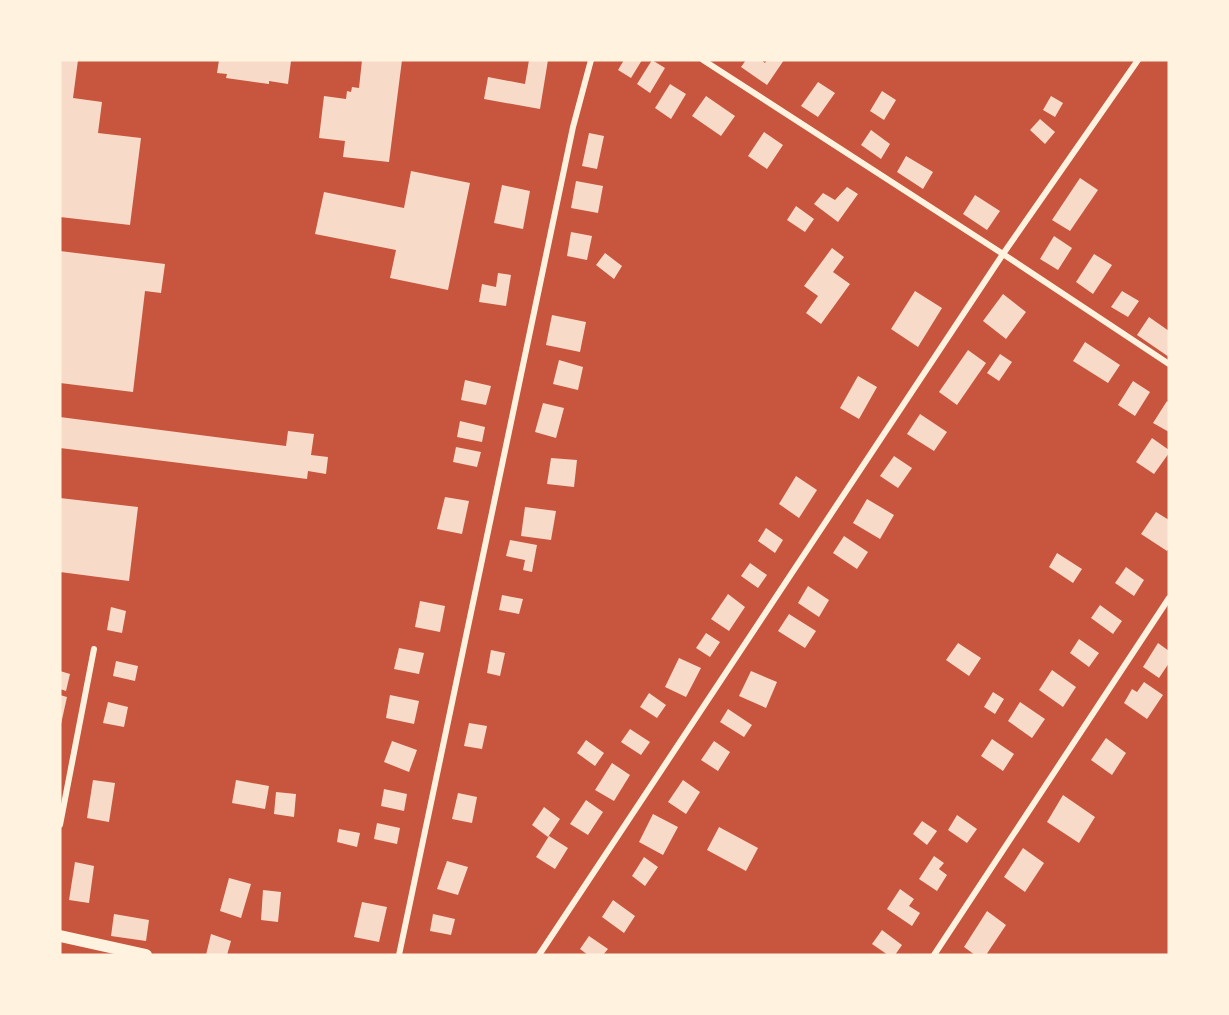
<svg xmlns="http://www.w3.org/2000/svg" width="1229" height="1015" viewBox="0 0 1229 1015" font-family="Commissioner,sans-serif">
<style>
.building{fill:#f7dbc8}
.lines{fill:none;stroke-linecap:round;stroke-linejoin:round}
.minor{stroke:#fff3e0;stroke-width:6}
.primary{stroke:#fff3e0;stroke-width:12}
</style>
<rect width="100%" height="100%" fill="#c8553d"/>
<g class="building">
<path d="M60,60H78L73,98L102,102L98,133L141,138L130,225L60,217Z"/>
<path d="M219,60L291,61L288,84L269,81V84L226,78L227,74L217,73Z"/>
<path d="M362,60H402L389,162L343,157L345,141L319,138L324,96L346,99L347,91L351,92L352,87L359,88Z"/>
<path d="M529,60H548L540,109L484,99L488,77L525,84Z"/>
<path d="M624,60H642L631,78L618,70Z"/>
<path d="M652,60L665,68L650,93L637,84Z"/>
<path d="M746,60H761L765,63L767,60H784L767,85L741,67Z"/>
<path d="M818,82L835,93L818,117L801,106Z"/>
<path d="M670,84L686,94L671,119L655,108Z"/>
<path d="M882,91L896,100L884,120L870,111Z"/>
<path d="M706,96L735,116L721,136L692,116Z"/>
<path d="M1051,96L1063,103L1055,117L1043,110Z"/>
<path d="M1040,119L1055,132L1045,144L1030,130Z"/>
<path d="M871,130L890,144L881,159L861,145Z"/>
<path d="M764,132L783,145L767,169L748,156Z"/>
<path d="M589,133L604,136L597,169L582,166Z"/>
<path d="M906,156L933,172L923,189L897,172Z"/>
<path d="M411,171L470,183L448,290L390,278L396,250L315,234L324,192L404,208Z"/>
<path d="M1080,178L1098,190L1070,231L1052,220Z"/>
<path d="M576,181L603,186L598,213L571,208Z"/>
<path d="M502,185L530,191L523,229L494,223Z"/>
<path d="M847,187L858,194L838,222L814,204L823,193L835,200Z"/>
<path d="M975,195L1000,211L987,230L963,214Z"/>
<path d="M796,206L814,219L805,232L787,220Z"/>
<path d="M571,232L592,236L587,260L567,256Z"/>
<path d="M1054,236L1072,248L1058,270L1040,259Z"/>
<path d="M832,248L844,257L833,272L850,284L821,324L806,313L818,296L804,286Z"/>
<path d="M60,251L165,264L161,293L145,291L133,392L60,383Z"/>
<path d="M605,253L622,266L614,279L596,265Z"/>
<path d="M1094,254L1112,265L1093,294L1076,282Z"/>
<path d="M498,273L511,275L506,306L479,302L482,284L496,287Z"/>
<path d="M915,291L942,308L918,347L891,329Z"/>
<path d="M1122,291L1139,301L1128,317L1111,307Z"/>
<path d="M1003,294L1026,312L1006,339L983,321Z"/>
<path d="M552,315L586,322L580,352L546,345Z"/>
<path d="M1149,317L1169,331V357L1137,335Z"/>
<path d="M1085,342L1120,365L1108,383L1073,361Z"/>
<path d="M968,350L986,363L957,405L939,392Z"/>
<path d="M1000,354L1012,362L999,381L987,373Z"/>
<path d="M559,360L583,367L578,390L553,384Z"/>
<path d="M858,376L877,387L859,419L840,408Z"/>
<path d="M465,380L491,386L486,405L461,400Z"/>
<path d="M1133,381L1150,392L1135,416L1118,405Z"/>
<path d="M1167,401L1169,403V432L1153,423Z"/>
<path d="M543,403L564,408L556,438L535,432Z"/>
<path d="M920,414L947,432L934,451L907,434Z"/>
<path d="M60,417L286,446L288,431L314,434L311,455L328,457L326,474L308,471L307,479L60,448Z"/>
<path d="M460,421L485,427L482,442L457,437Z"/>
<path d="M1152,438L1169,450V453L1154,474L1136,462Z"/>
<path d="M456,447L481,452L477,467L453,462Z"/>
<path d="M894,456L912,468L898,488L880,476Z"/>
<path d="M551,458L577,460L574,487L547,484Z"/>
<path d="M796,476L817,490L799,518L779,504Z"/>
<path d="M445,497L469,501L462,534L437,529Z"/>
<path d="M60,498L138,507L129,581L60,572Z"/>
<path d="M867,499L894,515L880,539L853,523Z"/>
<path d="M525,507L556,511L551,540L521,536Z"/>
<path d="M1156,512L1169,520V548L1167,551L1141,534Z"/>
<path d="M766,528L783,540L775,553L758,541Z"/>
<path d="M844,536L868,552L857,569L833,553Z"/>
<path d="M510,540L537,545L532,572L523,570L525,560L506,556Z"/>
<path d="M1057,553L1082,569L1073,583L1049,567Z"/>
<path d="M750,563L767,575L758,588L741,576Z"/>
<path d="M1126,567L1144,580L1134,596L1115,583Z"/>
<path d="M808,586L829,600L819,617L798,603Z"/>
<path d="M728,594L745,607L729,631L711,619Z"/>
<path d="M502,595L523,599L519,614L499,610Z"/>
<path d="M420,601L445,606L440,632L415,627Z"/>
<path d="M1100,605L1122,621L1113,634L1091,618Z"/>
<path d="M111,607L126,611L122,633L107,630Z"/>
<path d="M789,614L816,631L805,648L778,631Z"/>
<path d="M706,633L720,642L710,657L696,648Z"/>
<path d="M1079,639L1099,653L1089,667L1070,653Z"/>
<path d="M958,643L981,658L969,676L946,660Z"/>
<path d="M1158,643L1169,651V663L1159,678L1143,667Z"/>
<path d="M399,648L424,653L419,674L394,669Z"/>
<path d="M491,650L505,653L500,676L487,673Z"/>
<path d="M679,658L701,668L686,697L665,687Z"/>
<path d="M116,661L138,666L135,681L113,676Z"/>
<path d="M1052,670L1076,687L1063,707L1039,690Z"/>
<path d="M60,671L70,674L66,691L60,689Z"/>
<path d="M751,671L777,682L766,708L739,696Z"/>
<path d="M1144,682L1163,695L1147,719L1124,703L1132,689L1137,692Z"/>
<path d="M993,692L1004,699L995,714L984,707Z"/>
<path d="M649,693L666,705L657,718L640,707Z"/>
<path d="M60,695L67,697L61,724H60Z"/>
<path d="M390,695L419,701L414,724L386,718Z"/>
<path d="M108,702L128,707L124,727L103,723Z"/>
<path d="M1020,702L1045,719L1032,738L1008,721Z"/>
<path d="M728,709L752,725L744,737L720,722Z"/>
<path d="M469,723L487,726L482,749L464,746Z"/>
<path d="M630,729L650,742L641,755L621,742Z"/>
<path d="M1106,738L1126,753L1112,775L1091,760Z"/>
<path d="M992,739L1014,754L1003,771L981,756Z"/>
<path d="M586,740L604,753L595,766L577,753Z"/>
<path d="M392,741L417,750L409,772L384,762Z"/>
<path d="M714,741L730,752L718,771L701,760Z"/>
<path d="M612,763L630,775L614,801L595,790Z"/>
<path d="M93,780L115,783L109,822L87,818Z"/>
<path d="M236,780L269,786L265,809L232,803Z"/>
<path d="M683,780L700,792L686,814L668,802Z"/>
<path d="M384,789L407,794L404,811L381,806Z"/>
<path d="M276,792L296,794L294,817L274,814Z"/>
<path d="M458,793L477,797L472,823L452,819Z"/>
<path d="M1063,795L1095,817L1079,843L1047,822Z"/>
<path d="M586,800L603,812L588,835L570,824Z"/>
<path d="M544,807L560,819L548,837L532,825Z"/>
<path d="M653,814L678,827L663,855L639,842Z"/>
<path d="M957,815L977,829L967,843L948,830Z"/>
<path d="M922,821L937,831L927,845L913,834Z"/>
<path d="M377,823L400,828L397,844L374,839Z"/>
<path d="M719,827L758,848L746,871L707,850Z"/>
<path d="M339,829L360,833L357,847L337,842Z"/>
<path d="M549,836L568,848L555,869L536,857Z"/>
<path d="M1023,848L1044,863L1025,892L1004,877Z"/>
<path d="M934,856L944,863L939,869L947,875L937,891L919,879Z"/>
<path d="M644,857L658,867L645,886L632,876Z"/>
<path d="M447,861L468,867L458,895L437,889Z"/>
<path d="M75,862L94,866L89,903L69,900Z"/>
<path d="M229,878L251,884L241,918L220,911Z"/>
<path d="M900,889L914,899L909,906L920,913L912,926L887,909Z"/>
<path d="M263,890L281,892L278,922L261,920Z"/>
<path d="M613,900L635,916L624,933L602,917Z"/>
<path d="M362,902L387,907L379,942L354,937Z"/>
<path d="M987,911L1006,925L986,955H975L964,947Z"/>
<path d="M114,914L149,920L146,941L111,936Z"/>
<path d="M433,914L455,919L451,935L430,931Z"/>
<path d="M882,930L902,945L895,955H888L872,944Z"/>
<path d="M211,934L231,941L227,955H206Z"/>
<path d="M589,936L608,949L603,955H588L580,949Z"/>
</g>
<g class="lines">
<g class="minor">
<path d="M703,60L1003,254L1169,364"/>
<path d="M60,825L94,649"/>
<path d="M399,955L573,127L591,60"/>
<path d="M539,955L1003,254L1138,60"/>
<path d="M934,955L1169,598"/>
</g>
<path class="primary" d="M60,936L146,955"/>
</g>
<rect width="1229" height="1015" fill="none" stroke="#fff3e0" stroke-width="123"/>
</svg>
